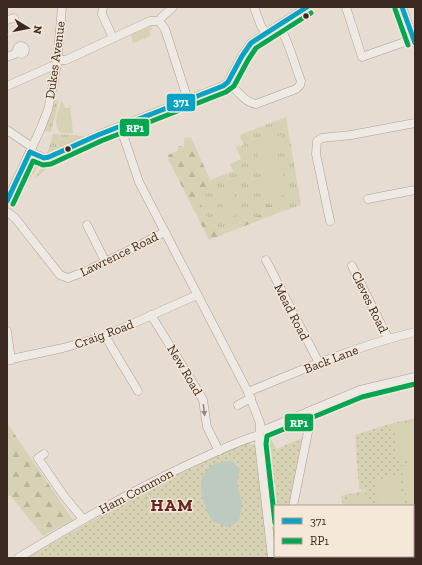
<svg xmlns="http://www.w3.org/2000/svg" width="422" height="565" viewBox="0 0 422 565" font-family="'Zilla Slab',serif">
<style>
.grass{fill:url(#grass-tufts)}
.forest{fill:url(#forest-firs)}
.park{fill:url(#park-dots)}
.garden{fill:#d8d2b5}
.water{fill:#bccabf}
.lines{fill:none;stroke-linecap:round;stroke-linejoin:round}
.minor-casing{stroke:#aca29a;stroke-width:9}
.minor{stroke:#eee9e3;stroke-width:8}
.bus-1-casing{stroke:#f6e8d9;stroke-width:8}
.bus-2-casing{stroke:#f6e8d9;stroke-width:8}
.bus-1{stroke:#03a3c5;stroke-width:5}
.bus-2{stroke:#00a651;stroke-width:5}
.oneway{fill:#958982}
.bus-dot{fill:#3c2921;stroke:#f6e8d9;stroke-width:1.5}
.labels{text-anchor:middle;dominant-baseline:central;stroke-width:3;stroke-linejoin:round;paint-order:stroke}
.street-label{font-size:13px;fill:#3c2921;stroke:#f6e8d9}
.district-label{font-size:17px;font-weight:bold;letter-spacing:1px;fill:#682221;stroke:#f6e8d9}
.line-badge{stroke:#f6e8d9;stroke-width:1.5}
.badge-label{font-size:11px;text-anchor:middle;font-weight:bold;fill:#fff}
</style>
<defs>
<pattern id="grass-tufts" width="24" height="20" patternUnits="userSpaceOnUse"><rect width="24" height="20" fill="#d8d2b5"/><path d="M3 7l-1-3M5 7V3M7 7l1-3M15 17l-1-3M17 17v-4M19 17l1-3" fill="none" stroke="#bab49b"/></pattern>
<pattern id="forest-firs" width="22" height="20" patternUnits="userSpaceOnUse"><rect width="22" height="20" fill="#d8d2b5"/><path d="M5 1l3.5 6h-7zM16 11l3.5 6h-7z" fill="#bab49b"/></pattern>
<pattern id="park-dots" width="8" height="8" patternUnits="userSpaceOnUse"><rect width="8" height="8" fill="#d8d2b5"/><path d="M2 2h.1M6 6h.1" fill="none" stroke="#bab49b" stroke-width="1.8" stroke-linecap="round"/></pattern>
</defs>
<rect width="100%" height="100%" fill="#e6dcd2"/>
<g class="grass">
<path d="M57,100L59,101L51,132L44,131L55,101Z"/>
<path d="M286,117L301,205L278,213L275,208L265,207C261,216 253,222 243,219L237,226L223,231L209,221L202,208L200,192L211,182L210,180L233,171L230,164L241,159L236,147L244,145L240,137L242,134Z"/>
<path d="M53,134C61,135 78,134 84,137L47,154Z"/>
<path d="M66,152L67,154L69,153L70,155L50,166L33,180L45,162L51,160Z"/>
<path d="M38,160L42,162L17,196L11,209L10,204L29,165L32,161Z"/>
</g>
<g class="forest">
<path d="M191,137L211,182L200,193L202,208L209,221L223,231L237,226L243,219L247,221L248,214H252L255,218L262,213L265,207L268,205L275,208L278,213L209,240L169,161L168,155L177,151L179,146L184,147V138Z"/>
<path d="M7,423L73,520L43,536L10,495L7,497Z"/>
</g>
<g class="park">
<path d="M415,418V531H413V506H343L341,496L367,490L359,489L355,435L393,423Z"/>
<path d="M268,433L276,449L305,437L291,506H275V547L263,458V435Z"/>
<path d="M248,442L256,447L269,558H27L154,485Z"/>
</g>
<g class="garden">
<path d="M151,26L152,30L149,31L151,36L133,43L131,35Z"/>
<path d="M61,101L64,104L65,108H69L70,104L73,133H61C52,124 58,112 61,101Z"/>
<path d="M281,135L287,149L259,159L253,145Z"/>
<path d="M276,158L290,192L271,200L258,165Z"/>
<path d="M230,186L242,212L228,219L216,192Z"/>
<path d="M415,421V519H413V506H408L401,466L407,465V461L399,462L393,425Z"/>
<path d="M398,476L405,506H379L374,480Z"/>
<path d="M366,494L368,503L348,506L347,499Z"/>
</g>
<path class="water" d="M232,461L240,469L237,484L242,504L239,521L227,527L212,521C202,502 192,476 216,463C221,461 227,462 232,461Z"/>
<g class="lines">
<g class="minor-casing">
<g id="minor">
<path d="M103,7L102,14L113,38"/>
<path d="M254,7L261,26L266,33"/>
<path d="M346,7L362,57L413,39"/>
<path d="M402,7L415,43"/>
<path d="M7,20L14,18"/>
<path d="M159,21L165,29L188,100"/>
<circle cx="21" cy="50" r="4"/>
<path d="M7,57L17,53"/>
<path d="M57,60H66L150,21H159L161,18L173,7"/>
<path d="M228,82C237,90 244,102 256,104L296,89L300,85L301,81C294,63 289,42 279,25"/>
<path d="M7,86L57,64"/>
<path d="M120,126L139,182L248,392L260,423L259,444L272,558"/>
<path d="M7,130L32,147"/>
<path d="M30,152L44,158L49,157L98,135L223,86L228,82L242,56L251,43L307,7"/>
<path d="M368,199L415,190"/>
<path d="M7,201L40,130L48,110L57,64L62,7"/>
<path d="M7,212L15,218L60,275L68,278L84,272L134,248L165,232"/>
<path d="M330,221L316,154L317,141L322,138L351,135L415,123"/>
<path d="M87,225L105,261"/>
<path d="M266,260L319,363"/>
<path d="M352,266L388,338"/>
<path d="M151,315L198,391L203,400L207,427L219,451"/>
<path d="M7,331L11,360"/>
<path d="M105,336L138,391"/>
<path d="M7,360L63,348L105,336L197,295"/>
<path d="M248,392C303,369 357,346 415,332"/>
<path d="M238,405L251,398"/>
<path d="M260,430L267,429L360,390L415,377"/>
<path d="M44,454L38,458L64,496L83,519"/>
<path d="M293,506L310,422L308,412"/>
<path d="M18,558C74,524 130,492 189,464C212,454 235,442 259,435"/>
</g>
</g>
<use href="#minor" class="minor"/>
<g class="bus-1-casing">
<g id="bus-1">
<path d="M402,7L415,43"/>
<path d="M30,152L44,158L49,157L98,135L223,86L228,82L242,56L251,43L307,7"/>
<path d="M7,201L30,152"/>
</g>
</g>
<g class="bus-2-casing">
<g id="bus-2">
<path d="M395,9L408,45"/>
<path d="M13,204L33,161L43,165L51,164L101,141L226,92L234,86L248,60L256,48L311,13"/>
<path d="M275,523L266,444L267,436L362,397L415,384"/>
</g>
</g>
<use href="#bus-1" class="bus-1"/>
<use href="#bus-2" class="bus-2"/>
</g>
<defs><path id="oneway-solid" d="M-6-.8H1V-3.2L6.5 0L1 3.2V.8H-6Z"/></defs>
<use class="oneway" href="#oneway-solid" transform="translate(204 410) rotate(84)"/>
<g class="bus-dot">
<circle cx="306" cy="16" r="3.5"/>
<circle cx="68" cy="149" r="3.5"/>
</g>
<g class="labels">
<g class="street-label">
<text transform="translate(55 60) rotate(-82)">Dukes Avenue</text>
<text transform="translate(119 254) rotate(-26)">Lawrence Road</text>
<text transform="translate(370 302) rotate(64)">Cleves Road</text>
<text transform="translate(292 312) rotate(63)">Mead Road</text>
<text transform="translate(104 334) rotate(-20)">Craig Road</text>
<text transform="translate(331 359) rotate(-21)">Back Lane</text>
<text transform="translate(185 370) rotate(59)">New Road</text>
<text transform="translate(136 491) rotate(-28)">Ham Common</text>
</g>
<g class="district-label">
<text x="172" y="505">HAM</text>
</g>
</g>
<g class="line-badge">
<rect x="166" y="93" width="30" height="19" rx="4" fill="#03a3c5"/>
<rect x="119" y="118" width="31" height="19" rx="4" fill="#00a651"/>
<rect x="284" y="413" width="30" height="19" rx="4" fill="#00a651"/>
</g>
<g class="badge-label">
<text x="181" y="106">371</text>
<text x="135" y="132">RP1</text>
<text x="299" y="427">RP1</text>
</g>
<rect width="422" height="565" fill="none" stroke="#3c2921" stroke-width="16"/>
<rect x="274" y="505" width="140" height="52" fill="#f6e8d9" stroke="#ac9c8f"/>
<rect x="282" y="518" width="20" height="6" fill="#03a3c5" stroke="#ac9c8f"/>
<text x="310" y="525" font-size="12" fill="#3c2921">371</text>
<rect x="282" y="538" width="20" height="6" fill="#00a651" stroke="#ac9c8f"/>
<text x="310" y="545" font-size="12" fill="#3c2921">RP1</text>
<g transform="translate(28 28) rotate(100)" stroke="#f6e8d9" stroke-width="3" paint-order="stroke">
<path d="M0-3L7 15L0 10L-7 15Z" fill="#3c2921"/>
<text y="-6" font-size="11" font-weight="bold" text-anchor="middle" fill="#3c2921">N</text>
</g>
</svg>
